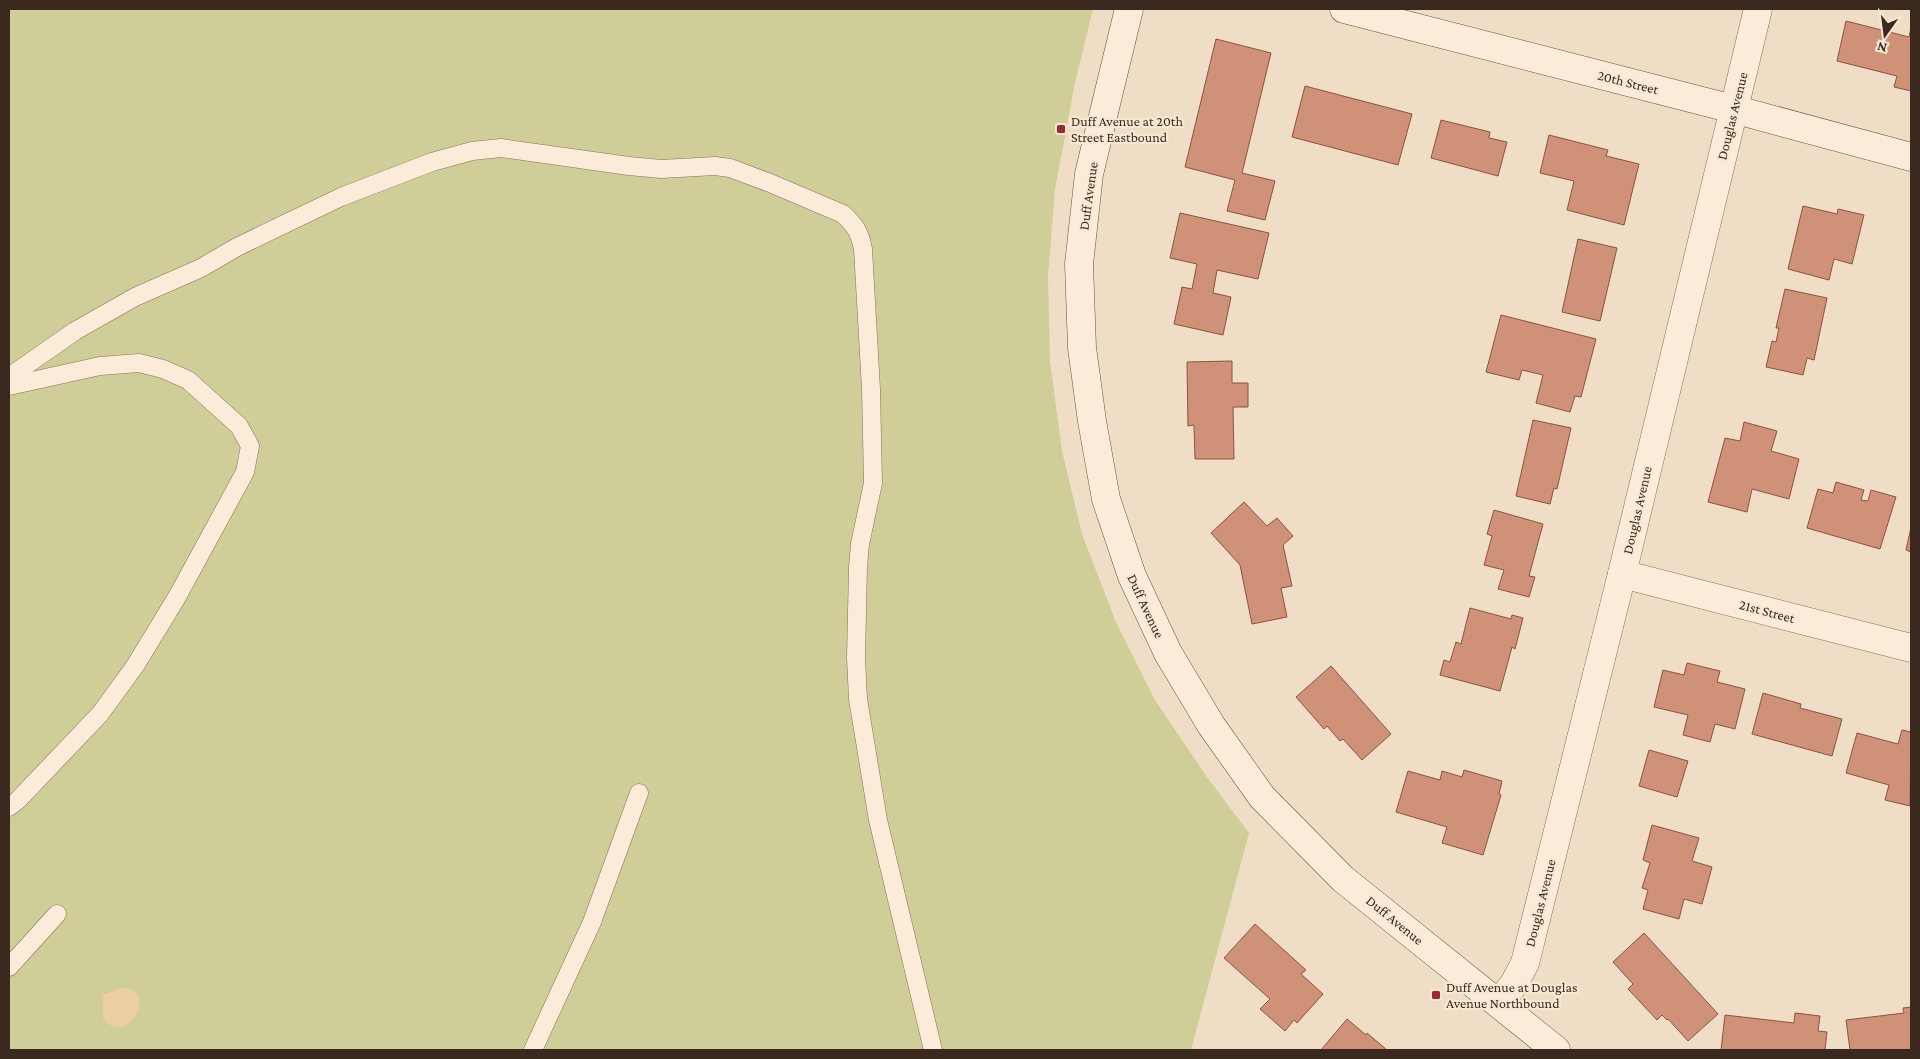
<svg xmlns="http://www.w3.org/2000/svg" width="1920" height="1059" viewBox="0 0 1920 1059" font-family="'Crimson Pro',serif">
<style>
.green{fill:#cfce98}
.sand{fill:#eccea1}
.building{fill:#cf9279;stroke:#8b533f}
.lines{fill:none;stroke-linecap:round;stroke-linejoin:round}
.lane-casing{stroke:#8b6e5a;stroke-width:19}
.street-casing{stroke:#8b6e5a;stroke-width:29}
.secondary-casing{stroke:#6d4f3d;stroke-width:29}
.lane{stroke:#faecd8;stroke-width:18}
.street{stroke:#faecd8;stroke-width:28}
.secondary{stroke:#faecd8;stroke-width:28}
.poi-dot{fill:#9d2838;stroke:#f7e8d4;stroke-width:2}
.labels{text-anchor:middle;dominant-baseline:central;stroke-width:4.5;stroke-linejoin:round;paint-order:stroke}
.street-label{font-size:14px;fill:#3b281e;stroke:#f7e8d4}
.poi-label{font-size:14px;fill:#3b281e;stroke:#f7e8d4;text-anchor:start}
</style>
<rect width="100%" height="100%" fill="#f0ddc5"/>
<path class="green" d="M9,9H1093L1075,83L1055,189L1048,276L1050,361L1062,451L1082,534L1115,620L1155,700L1207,777L1249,833L1191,1050H9Z"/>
<path class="sand" d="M121,988C156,988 135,1035 112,1026C109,1025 106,1021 103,1019V997L104,994Z"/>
<g class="building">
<path d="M1846,21L1909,37L1911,28V91L1894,87L1897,76L1837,61Z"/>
<path d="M1216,39L1271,53L1242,173L1275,181L1265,220L1227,211L1235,180L1185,167Z"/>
<path d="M1305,86L1412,114L1398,165L1292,137Z"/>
<path d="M1441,120L1490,132L1489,138L1507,142L1498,176L1431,158Z"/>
<path d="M1549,135L1608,150L1606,156L1639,164L1624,225L1567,210L1574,181L1540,173Z"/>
<path d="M1803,206L1837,214L1838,209L1864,215L1852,264L1834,259L1829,280L1788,269Z"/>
<path d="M1180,213L1269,233L1258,279L1217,270L1213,293L1231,297L1223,335L1174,324L1182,287L1192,289L1197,264L1170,258Z"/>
<path d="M1578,239L1617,248L1600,321L1562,312Z"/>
<path d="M1785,289L1827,298L1814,360L1807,358L1803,375L1766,367L1772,341L1776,342L1779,328H1776Z"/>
<path d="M1501,315L1596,339L1581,397L1575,396L1570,412L1536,403L1543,375L1522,370L1519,380L1486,372Z"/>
<path d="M1232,361V383H1248V407H1233L1234,459H1195L1194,425L1188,426L1187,362Z"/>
<path d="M1533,420L1571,428L1557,489L1554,488L1550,504L1516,496Z"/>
<path d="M1744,422L1777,431L1771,451L1799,459L1789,499L1752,489L1747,512L1708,502L1725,438L1740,441Z"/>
<path d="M1836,482L1864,490L1861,500L1868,501L1871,490L1896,497L1880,549L1807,528L1818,489L1833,493Z"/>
<path d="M1244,502L1267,526L1277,518L1293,536L1283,545L1292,586L1281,588L1287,617L1252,624L1240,565L1211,533Z"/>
<path d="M1494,510L1543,524L1529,576L1535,577L1529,597L1498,589L1504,570L1484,565L1492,536L1487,534Z"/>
<path d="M1911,527V552L1906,550Z"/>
<path d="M1470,608L1511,619L1512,615L1523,618L1515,649L1512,647L1500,691L1440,675L1444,660L1450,662L1456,642L1461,644Z"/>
<path d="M1687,663L1720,671L1717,682L1745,689L1735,729L1715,724L1710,742L1683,735L1688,715L1654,707L1663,670L1684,675Z"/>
<path d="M1331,666L1391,734L1362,760L1343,739L1340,741L1327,726L1324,729L1296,697Z"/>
<path d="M1763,693L1801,704L1800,708L1842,719L1832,756L1752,734Z"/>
<path d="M1902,730L1911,732L1910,806L1885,800L1889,785L1846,773L1857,733L1898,744Z"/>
<path d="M1649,750L1688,761L1677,797L1639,786Z"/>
<path d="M1464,770L1502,781L1499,794L1501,795L1483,855L1442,843L1447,827L1396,812L1408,771L1440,780L1442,771L1462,777Z"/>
<path d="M1652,825L1699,838L1692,861L1712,867L1702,904L1684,899L1679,919L1643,909L1648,890L1642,888L1650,863L1643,860Z"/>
<path d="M1255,924L1306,970L1301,974L1323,994L1297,1023L1294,1020L1285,1031L1260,1009L1270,999L1224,958Z"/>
<path d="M1644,933L1718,1014L1688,1041L1668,1019L1667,1020L1662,1015L1657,1020L1628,989L1633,984L1613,962Z"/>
<path d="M1911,1007V1050H1850L1846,1020L1904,1013L1903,1008Z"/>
<path d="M1795,1013L1820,1016L1818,1031L1827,1032L1825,1050H1721L1725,1015L1794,1023Z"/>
<path d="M1347,1019L1366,1035L1367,1033L1387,1050H1321Z"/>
</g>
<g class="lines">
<g class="lane-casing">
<g id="lane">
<path d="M9,377L75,331L135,297L201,268L237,247L341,197L432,162L472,151L501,148L629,166L661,169L715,166L730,168L770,183L843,214C855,225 860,233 863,249L871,389L873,483L860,544L858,567L856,658L858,699L878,820L933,1050"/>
<path d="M9,386L100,366L139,363L163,369L188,380L218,407L239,426L250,446L245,472L177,597L135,666L100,714L18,800L9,807"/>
<path d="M9,967L57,914"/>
<path d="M533,1050L592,922L639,793"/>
</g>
</g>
<g class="street-casing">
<g id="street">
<path d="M1622,574L1911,648"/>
<path d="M1499,1003L1514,984L1525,963L1622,574L1758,9"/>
</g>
</g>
<g class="secondary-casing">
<g id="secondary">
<path d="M1129,9L1089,174L1079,264L1082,348L1092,421L1106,499L1132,576L1168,653L1211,725L1262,797L1343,879L1556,1050"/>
<path d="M1344,9L1733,109L1911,157"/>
</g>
</g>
<use href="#lane" class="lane"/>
<use href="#street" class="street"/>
<use href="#secondary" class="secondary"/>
</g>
<g class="poi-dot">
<rect x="1056" y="124" width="10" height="10" rx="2.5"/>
<rect x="1431" y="990" width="10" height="10" rx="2.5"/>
</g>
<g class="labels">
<g class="street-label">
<text transform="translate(1628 82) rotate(14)">20th Street</text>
<text transform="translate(1732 116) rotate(-76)">Douglas Avenue</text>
<text transform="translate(1088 196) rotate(-82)">Duff Avenue</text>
<text transform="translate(1637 510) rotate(-77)">Douglas Avenue</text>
<text transform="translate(1146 606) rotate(65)">Duff Avenue</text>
<text transform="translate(1767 611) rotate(15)">21st Street</text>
<text transform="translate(1540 903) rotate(-76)">Douglas Avenue</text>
<text transform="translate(1395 920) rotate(39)">Duff Avenue</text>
</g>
<g class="poi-label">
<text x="1071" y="121">Duff Avenue at 20th<tspan x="1071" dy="16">Street Eastbound</tspan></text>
<text x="1446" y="987">Duff Avenue at Douglas<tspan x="1446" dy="16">Avenue Northbound</tspan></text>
</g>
</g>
<rect width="1920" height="1059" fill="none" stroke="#3b281e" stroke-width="20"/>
<g transform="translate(1885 35) rotate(194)" stroke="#f7e8d4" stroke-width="4" paint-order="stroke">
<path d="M0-4L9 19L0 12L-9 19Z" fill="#3b281e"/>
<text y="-8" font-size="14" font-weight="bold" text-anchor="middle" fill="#3b281e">N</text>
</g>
</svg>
